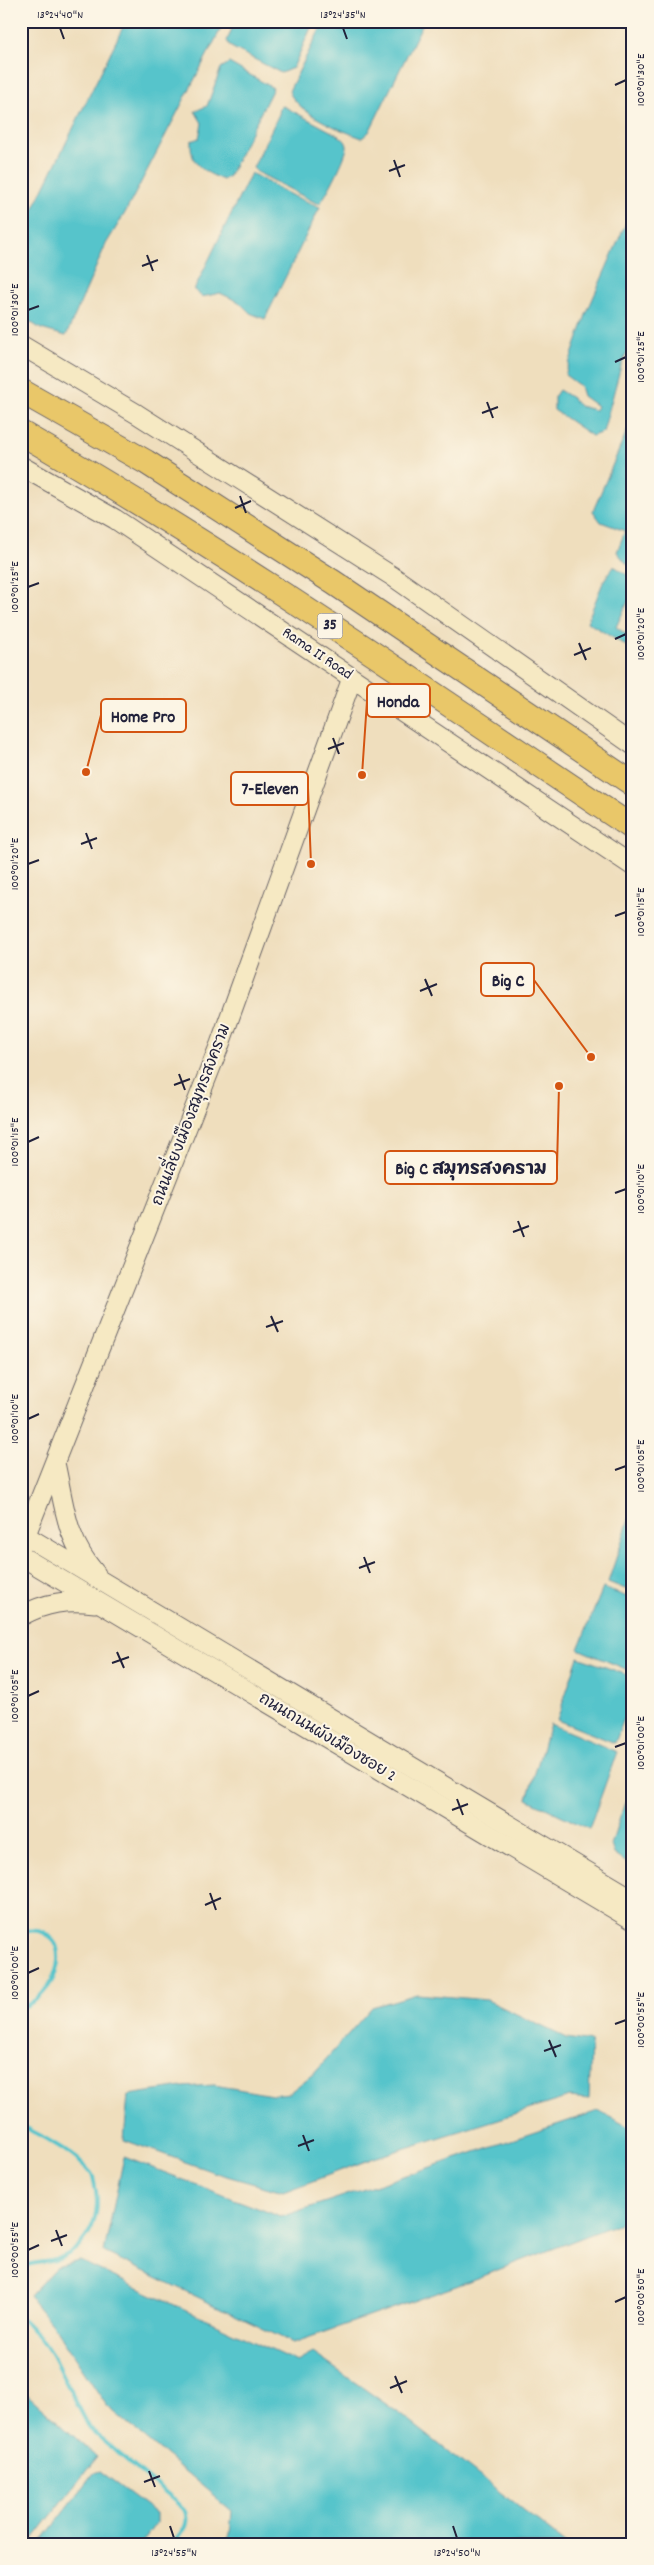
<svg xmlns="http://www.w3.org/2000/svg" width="654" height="2565" viewBox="0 0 654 2565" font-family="Dekko,'Playpen Sans Thai',sans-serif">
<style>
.water{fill:#56c4cb;stroke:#3c7383}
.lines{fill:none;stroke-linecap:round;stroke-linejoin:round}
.stream{stroke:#56c4cb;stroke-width:4}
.secondary-casing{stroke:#6a6468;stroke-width:21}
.highway-casing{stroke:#6a6468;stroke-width:26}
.secondary{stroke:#f6e9c3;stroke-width:19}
.highway{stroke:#e9c769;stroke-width:24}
.ticks{fill:none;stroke:#22223b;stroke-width:2}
.labels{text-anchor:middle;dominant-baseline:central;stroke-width:4;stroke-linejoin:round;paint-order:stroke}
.shield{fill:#fcf5e5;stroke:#63616e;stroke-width:1}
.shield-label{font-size:15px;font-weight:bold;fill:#22223b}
.street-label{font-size:16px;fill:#22223b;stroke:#fcf5e5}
.leader{fill:none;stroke:#d45411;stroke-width:2}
.callout-dot{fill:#d45411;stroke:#fcf5e5;stroke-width:2}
.callout{fill:#fcf5e5;stroke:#d45411;stroke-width:2}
.callout-label{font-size:18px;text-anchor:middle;font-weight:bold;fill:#22223b}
.neatline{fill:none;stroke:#22223b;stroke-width:2}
.ticks-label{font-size:12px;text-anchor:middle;fill:#22223b}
</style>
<rect width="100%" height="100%" fill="#fcf5e5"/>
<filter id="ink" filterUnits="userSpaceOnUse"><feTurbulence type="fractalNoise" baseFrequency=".02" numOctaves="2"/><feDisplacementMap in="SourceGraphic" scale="10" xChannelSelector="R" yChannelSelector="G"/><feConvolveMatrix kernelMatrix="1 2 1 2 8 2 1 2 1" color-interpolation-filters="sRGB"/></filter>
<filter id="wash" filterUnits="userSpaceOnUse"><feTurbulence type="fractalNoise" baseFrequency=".0096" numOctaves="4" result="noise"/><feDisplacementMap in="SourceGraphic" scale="20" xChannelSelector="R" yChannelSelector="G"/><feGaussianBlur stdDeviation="1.12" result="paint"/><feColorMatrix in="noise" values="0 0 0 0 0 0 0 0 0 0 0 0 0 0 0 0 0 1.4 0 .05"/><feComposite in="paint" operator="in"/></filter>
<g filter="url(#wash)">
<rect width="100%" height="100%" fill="#efdebd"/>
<g class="water">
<path d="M126,21H225L125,213L106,244L66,336L41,329L21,316V234Z"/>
<path d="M235,21H314L293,68L281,73L231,47L227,41Z"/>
<path d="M324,21H424L369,132L362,138C340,130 297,113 289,91Z"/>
<path d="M229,63L273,88L229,176L223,180C203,171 190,165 191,141L199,138L202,123L195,111L207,106L221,68Z"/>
<path d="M283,106L336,134C341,137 346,140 347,146C348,153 326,197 320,203H316L257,172L253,168L279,114L280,108Z"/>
<path d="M251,173L291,195L320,207L265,319L250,313L239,302L220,293L202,297L194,290Z"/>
<path d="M633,207V339L621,366L603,432L592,436L554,410V397L559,390L572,398L579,406L595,410L597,406L583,396L580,386L565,375L587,312Z"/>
<path d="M633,417V566L626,563L617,552L625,531L601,522L593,511Z"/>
<path d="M614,566L633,579V591L616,627L629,636L633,628V650L587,622L604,580Z"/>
<path d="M633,1508V1592L608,1582Z"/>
<path d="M603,1588L633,1599V1672L578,1649Z"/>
<path d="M578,1657L633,1677V1694L615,1743L557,1720Z"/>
<path d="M550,1724L617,1752L589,1829L527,1799Z"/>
<path d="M633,1778V1867L614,1854L611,1845Z"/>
<path d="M417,1994L487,2000L566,2038L591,2042L589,2099L569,2097L374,2158L283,2192L216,2173L124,2140L128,2095L183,2087L214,2085L272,2095L289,2093L313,2074L372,2007Z"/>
<path d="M598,2111L633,2129V2218L456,2286L293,2343L104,2252L124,2157L281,2217Z"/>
<path d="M80,2261L297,2362L313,2353L403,2416L566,2544H224L230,2534L232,2511L107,2406L55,2328L29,2296L56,2267Z"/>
<path d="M21,2389L97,2457L29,2544H21Z"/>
<path d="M100,2471L156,2513V2523L141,2544H39L94,2473Z"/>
</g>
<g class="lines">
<g class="stream">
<path d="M21,1932C72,1920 69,1989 21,2008"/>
<path d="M21,2125C46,2139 72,2151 91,2173C94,2177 94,2185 96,2191C101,2221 85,2250 55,2260C44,2263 34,2262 21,2267"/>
<path d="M21,2318L40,2337L52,2355L90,2429L184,2509C191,2524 182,2532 173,2544"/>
</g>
</g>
</g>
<g filter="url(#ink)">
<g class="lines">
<g class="secondary-casing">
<g id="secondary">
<path d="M21,345L137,414L392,576L633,745"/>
<path d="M21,466L115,519L633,866"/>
<path d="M55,1463C65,1507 65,1538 96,1574"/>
<path d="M26,1536L633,1899"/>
<path d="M21,1547L220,1044L352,678"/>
<path d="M21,1556L633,1920"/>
<path d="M21,1616C47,1602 66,1600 95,1603"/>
</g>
</g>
<g class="highway-casing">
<g id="highway">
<path d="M21,391L146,462L333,582L633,784"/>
<path d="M21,433C232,554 431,693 633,828"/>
</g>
</g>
<use href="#secondary" class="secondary"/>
<use href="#highway" class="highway"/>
</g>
</g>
<path class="ticks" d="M60,28L64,39M343,28L347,39M615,85L626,80M394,160L400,177M389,171L405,165M147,255L153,271M142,266L158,260M28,310L39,306M615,362L626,357M487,402L493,418M482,413L498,407M240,496L246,513M235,508L251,501M28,587L39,583M615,639L626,634M579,643L586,660M574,655L591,648M333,738L339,754M328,749L344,743M86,833L92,849M81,844L97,838M28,864L39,860M615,916L626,912M425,979L432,996M420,991L437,984M179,1074L185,1090M174,1085L190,1079M28,1142L39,1137M615,1193L626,1189M518,1221L524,1237M513,1232L529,1226M271,1316L278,1332M266,1327L283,1321M28,1419L39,1414M615,1470L626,1466M364,1557L370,1573M359,1568L375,1562M117,1652L124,1668M112,1663L129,1657M28,1696L39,1691M615,1747L626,1743M457,1799L463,1815M452,1810L468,1804M210,1893L216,1910M205,1905L221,1898M28,1973L39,1968M615,2024L626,2020M549,2040L556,2057M544,2051L561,2045M303,2135L309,2151M298,2146L314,2140M56,2230L62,2246M51,2241L67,2235M28,2250L39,2245M615,2302L626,2297M395,2376L402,2393M390,2388L407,2381M149,2471L155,2487M144,2482L160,2476M170,2526L174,2538M453,2526L457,2538"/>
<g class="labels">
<rect class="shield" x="317.5" y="613.5" width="25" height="25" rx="4"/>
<g class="shield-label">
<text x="330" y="626">35</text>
</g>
<g class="street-label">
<text transform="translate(317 654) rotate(34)">Rama II Road</text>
<text transform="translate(192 1115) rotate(-69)">ถนนเลี่ยงเมืองสมุทรสงคราม</text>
<text transform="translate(327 1738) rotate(31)">ถนนถนนผังเมืองซอย 2</text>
</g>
</g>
<path class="leader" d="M362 775L367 701M86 772L101 715M311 864L308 788M591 1057L534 980M559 1086L557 1167"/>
<g class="callout-dot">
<circle cx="362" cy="775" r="5"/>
<circle cx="86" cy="772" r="5"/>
<circle cx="311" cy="864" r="5"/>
<circle cx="591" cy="1057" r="5"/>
<circle cx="559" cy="1086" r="5"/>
</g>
<g class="callout">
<rect x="367" y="684" width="63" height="33" rx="5"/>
<rect x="101" y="699" width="85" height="33" rx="5"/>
<rect x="231" y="772" width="77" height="33" rx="5"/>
<rect x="481" y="963" width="53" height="33" rx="5"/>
<rect x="385" y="1151" width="172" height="33" rx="5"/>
</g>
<g class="callout-label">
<text x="398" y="707">Honda</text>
<text x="143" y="722">Home Pro</text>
<text x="270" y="794">7-Eleven</text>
<text x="508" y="986">Big C</text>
<text x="471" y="1174">Big C สมุทรสงคราม</text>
</g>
<rect width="654" height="2565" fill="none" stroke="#fcf5e5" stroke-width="55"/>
<rect x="28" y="28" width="598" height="2510" class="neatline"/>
<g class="ticks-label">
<text x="60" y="18">13°24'40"N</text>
<text x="343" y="18">13°24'35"N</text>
<text transform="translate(640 80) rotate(-90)" y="4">100°01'30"E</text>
<text transform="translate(14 310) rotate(-90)" y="4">100°01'30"E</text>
<text transform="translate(640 357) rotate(-90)" y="4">100°01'25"E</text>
<text transform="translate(14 587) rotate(-90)" y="4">100°01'25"E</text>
<text transform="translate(640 634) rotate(-90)" y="4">100°01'20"E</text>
<text transform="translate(14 864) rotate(-90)" y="4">100°01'20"E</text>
<text transform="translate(640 912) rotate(-90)" y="4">100°01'15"E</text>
<text transform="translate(14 1142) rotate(-90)" y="4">100°01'15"E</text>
<text transform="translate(640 1189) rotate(-90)" y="4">100°01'10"E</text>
<text transform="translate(14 1419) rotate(-90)" y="4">100°01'10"E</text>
<text transform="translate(640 1466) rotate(-90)" y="4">100°01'05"E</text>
<text transform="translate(14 1696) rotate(-90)" y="4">100°01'05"E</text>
<text transform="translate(640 1743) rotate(-90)" y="4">100°01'00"E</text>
<text transform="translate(14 1973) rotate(-90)" y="4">100°01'00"E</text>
<text transform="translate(640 2020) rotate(-90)" y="4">100°00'55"E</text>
<text transform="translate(14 2250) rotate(-90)" y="4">100°00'55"E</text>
<text transform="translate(640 2297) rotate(-90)" y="4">100°00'50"E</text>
<text x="174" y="2556">13°24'55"N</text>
<text x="457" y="2556">13°24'50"N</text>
</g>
</svg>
